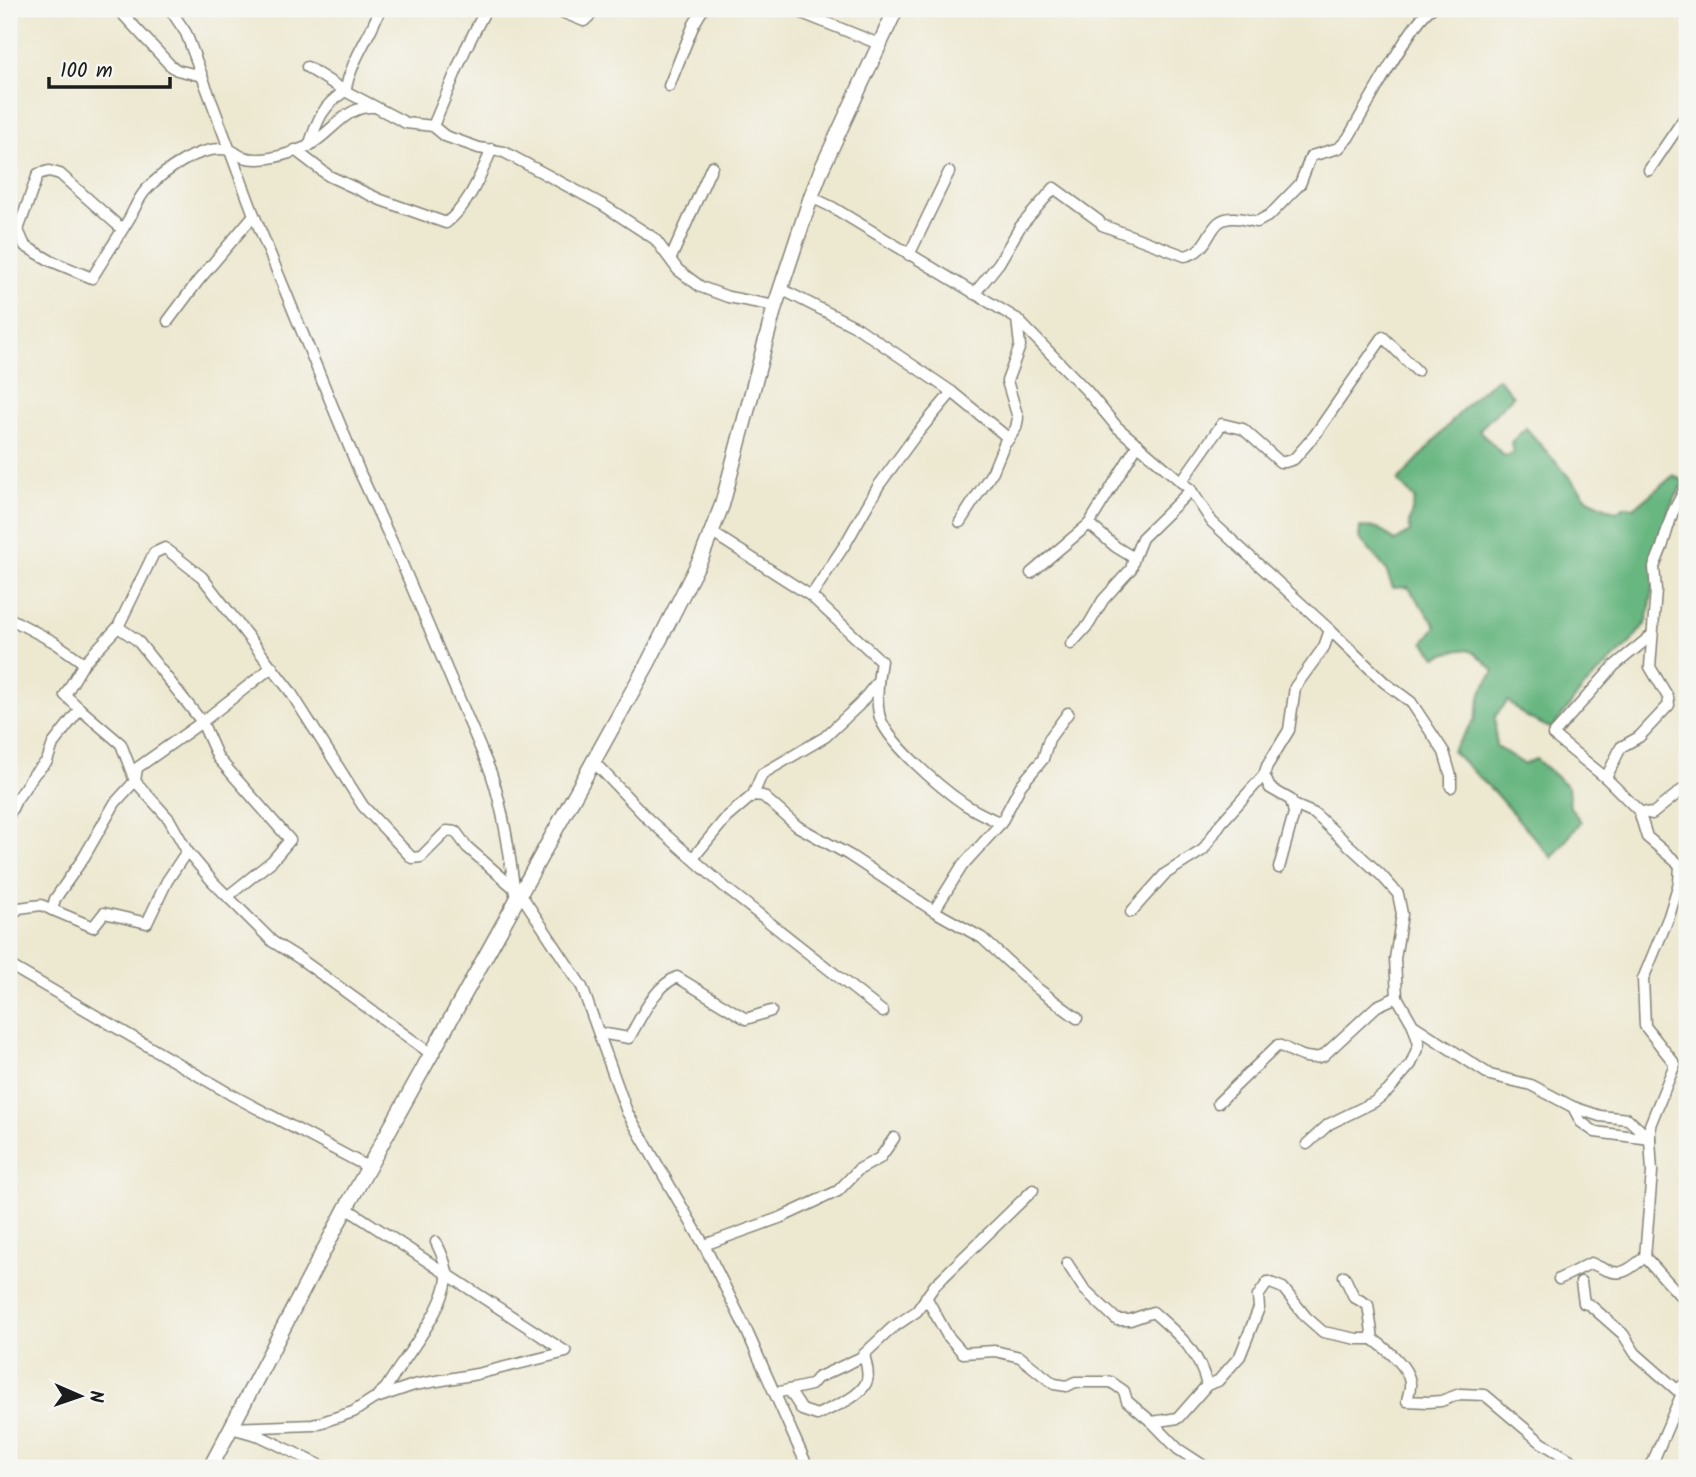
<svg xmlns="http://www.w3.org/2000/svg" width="1696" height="1477" viewBox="0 0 1696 1477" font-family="Kalam,sans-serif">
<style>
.forest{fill:#68b680;stroke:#42694e;stroke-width:2}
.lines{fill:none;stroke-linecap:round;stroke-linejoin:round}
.minor-casing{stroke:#848276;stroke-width:13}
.major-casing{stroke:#848276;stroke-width:17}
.minor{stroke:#fff;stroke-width:10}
.major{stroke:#fff;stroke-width:14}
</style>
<rect width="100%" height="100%" fill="#f6f6f2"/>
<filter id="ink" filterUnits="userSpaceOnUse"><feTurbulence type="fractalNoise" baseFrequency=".0143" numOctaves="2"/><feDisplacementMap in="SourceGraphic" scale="14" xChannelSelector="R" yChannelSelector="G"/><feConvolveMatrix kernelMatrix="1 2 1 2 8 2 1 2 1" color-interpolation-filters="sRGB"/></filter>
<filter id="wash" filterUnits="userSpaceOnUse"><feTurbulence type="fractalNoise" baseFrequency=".00686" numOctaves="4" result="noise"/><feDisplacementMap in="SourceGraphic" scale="28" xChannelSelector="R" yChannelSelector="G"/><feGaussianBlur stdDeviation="1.57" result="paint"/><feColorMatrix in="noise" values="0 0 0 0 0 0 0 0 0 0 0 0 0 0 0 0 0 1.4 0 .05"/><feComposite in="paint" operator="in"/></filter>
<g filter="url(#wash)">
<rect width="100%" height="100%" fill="#ede8d0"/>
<path class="forest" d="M1498,378L1513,396L1479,430L1504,456L1513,453L1511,442L1526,428L1588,499L1616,512L1625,506L1634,508L1674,475L1684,482L1670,508L1647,621L1631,642L1584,687L1552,729L1526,717L1508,701L1495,716L1496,746L1524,764L1536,759L1568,787L1570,807L1581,822L1552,858L1494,792L1452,751L1475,719L1482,690L1494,671C1471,646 1467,646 1436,657L1424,642L1436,626L1408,587L1393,588L1385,568L1359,538L1360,527L1378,528L1395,541L1410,532L1409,522L1415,499L1398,481L1474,397Z"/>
</g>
<g filter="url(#ink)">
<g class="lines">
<g class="minor-casing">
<g id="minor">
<path d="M118,9L170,65L177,70L202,76"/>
<path d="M170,9L186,33L254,215L360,473L399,557L491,773C505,815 510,858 516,901"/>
<path d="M554,9L584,21L597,9"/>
<path d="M792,9L879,44"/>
<path d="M307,67L345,91C352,58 369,39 380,9"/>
<path d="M669,86L694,24L703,9"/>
<path d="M433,126L466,48L485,11L490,9"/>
<path d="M309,146C317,121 322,106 345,91L406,123L433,126L445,136L479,148L504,152L603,205L655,239L678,270L701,287L728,297L775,306"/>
<path d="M295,150L329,176L381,200L446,223C469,205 480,176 492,149"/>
<path d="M1649,170L1687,114"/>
<path d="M811,197L832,207L1017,319L1087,391L1117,427L1191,490L1212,522L1330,630L1324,647L1295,687L1289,730L1267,766L1264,775L1270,788L1291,800L1294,813L1279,868"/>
<path d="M9,225L18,230L38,174L49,171L60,174L122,229"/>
<path d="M1102,225L1185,256C1214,250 1206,216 1235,218C1242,218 1250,221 1257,222L1270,215L1300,184L1311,156L1339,148L1348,138C1362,115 1413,19 1431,9"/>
<path d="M18,230L25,246L51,261L92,278C104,258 117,239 129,219C134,210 138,199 145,191C163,171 201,144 229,150C234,150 238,156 243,157C261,163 289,154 306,147C330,136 345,105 373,107"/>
<path d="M909,255L949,172"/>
<path d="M671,258L712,166"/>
<path d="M781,289L858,328L952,392L1007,437L993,471L960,522"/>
<path d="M974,294L999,263L1020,227L1054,188L1099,221"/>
<path d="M168,321L198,281L254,215"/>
<path d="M1008,440L1016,428L1018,418L1007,381L1020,346L1017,319"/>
<path d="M1181,482L1222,424L1243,429L1280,462H1285L1294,459L1315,435L1383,337L1417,371"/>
<path d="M1089,524L1116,547L1134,558L1142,538L1191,490"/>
<path d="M711,532L811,596L881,661C878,678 876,697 879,714C884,740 941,788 963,803C974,811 988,817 1001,823"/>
<path d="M1031,573L1089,524L1138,444"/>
<path d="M811,596L846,543L879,485L915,436L952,392"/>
<path d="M9,618L54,642L84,663"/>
<path d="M118,627L137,640L202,722L137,768L135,781"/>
<path d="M1330,630L1384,682L1411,702L1444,752L1451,776V787"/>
<path d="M1071,644L1089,624L1103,600L1131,569L1134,558"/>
<path d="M80,709L65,695L84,663L118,627L154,553L165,548L202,577L290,691L363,806L412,858L421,857L447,831L456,832L467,847L514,888"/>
<path d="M593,761L648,819L727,889L883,1012"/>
<path d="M1606,778L1553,735L1614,666L1652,635"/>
<path d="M753,795L762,774L825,737L859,705L878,681"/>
<path d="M1294,805L1315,814L1381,875L1398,894L1402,914L1395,959L1397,997L1413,1025L1490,1075L1531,1085L1573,1107L1600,1116L1628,1119L1650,1139L1652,1172L1645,1257C1621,1276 1619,1277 1591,1263L1559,1279"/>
<path d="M1639,811L1652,814L1682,790L1687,792"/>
<path d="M9,815L16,800L35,773L47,761L53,744L80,709L121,744L135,781"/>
<path d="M693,858L726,818L753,795L763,796L797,826L849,855L934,911L982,938L1038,989L1077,1018"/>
<path d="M520,893L582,987L627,1112L704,1245L745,1327L808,1468"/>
<path d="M228,896L272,861L290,840L218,758L202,722L272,667"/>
<path d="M52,910L55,899L84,857L115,803L135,781L169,819L187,851"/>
<path d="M934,911L962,866L1001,823L1021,785L1043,759L1049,739L1068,713"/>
<path d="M1131,912L1165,874L1203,850L1221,823L1264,775"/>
<path d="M9,919L19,908L41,905L93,927L104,913L147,923L167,881L187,851L213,882L273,942L299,958L430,1053"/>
<path d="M9,965L230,1094L368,1167"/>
<path d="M600,1033L629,1038C642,1016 653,988 677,977L746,1019L771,1011"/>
<path d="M1218,1103L1278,1045C1294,1051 1305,1062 1323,1056L1377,1006L1397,997"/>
<path d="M1573,1107L1581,1122L1595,1132L1650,1139V1125L1675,1064L1645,1026L1643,979L1669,916L1679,883L1680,865L1647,837L1639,811L1606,778L1621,747L1639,737L1669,705L1668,697L1650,667L1656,590L1654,567L1662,547L1672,514L1687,485"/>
<path d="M1307,1144L1329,1124L1374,1102L1388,1091L1411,1064L1419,1044L1413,1025"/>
<path d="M704,1245L782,1217L838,1191L858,1170L880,1158L894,1138"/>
<path d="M1645,1257L1687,1303"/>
<path d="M1067,1263L1084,1289L1117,1320H1130L1153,1312C1180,1336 1198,1350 1207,1385"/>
<path d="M1581,1282L1584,1303L1590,1305L1623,1334L1635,1353L1677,1390L1687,1382"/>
<path d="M926,1297L947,1335L963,1353L995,1351L1020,1357L1054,1384L1067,1386L1075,1382H1111L1124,1391L1127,1401L1152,1422L1178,1418L1207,1385L1218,1381L1240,1356L1259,1308L1258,1296L1268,1282L1283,1288L1306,1317L1323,1332L1357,1339H1373L1368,1305L1354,1297L1344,1276"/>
<path d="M1373,1339C1386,1349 1408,1365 1410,1383C1411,1388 1408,1395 1407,1401L1428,1402L1441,1401L1460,1394L1485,1395L1542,1443L1584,1468"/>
<path d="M789,1390L802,1410L817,1415C832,1407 858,1399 866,1383C870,1375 866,1363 864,1355"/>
<path d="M775,1393L811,1385L817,1378L860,1358L892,1328L917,1311L935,1285L1033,1190"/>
<path d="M378,1395L386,1388C403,1359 444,1311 447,1278C448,1267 441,1252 436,1242"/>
<path d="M1152,1422L1178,1449L1207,1468"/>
<path d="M326,1468L260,1436L231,1428L313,1425L353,1412L373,1399L414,1385L477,1374L566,1352L346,1208"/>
<path d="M1648,1468L1654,1459L1686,1384"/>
</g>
</g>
<g class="major-casing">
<path id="major" d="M210,1468L346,1208L648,663L702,556L722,505L775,306L811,197L822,168L896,9"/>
</g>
<use href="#minor" class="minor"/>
<use href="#major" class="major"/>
</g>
</g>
<rect width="1696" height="1477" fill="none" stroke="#f6f6f2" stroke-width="35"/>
<g transform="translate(80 1396) rotate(92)" stroke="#f6f6f2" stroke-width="5" paint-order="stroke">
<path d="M0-5L12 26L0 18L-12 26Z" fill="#1c1c1c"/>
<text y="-10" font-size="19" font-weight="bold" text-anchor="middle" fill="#1c1c1c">N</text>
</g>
<path d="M49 77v10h121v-10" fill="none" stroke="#1c1c1c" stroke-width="3.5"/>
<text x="60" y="77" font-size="21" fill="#1c1c1c" stroke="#f6f6f2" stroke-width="5" paint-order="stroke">100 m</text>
</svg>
